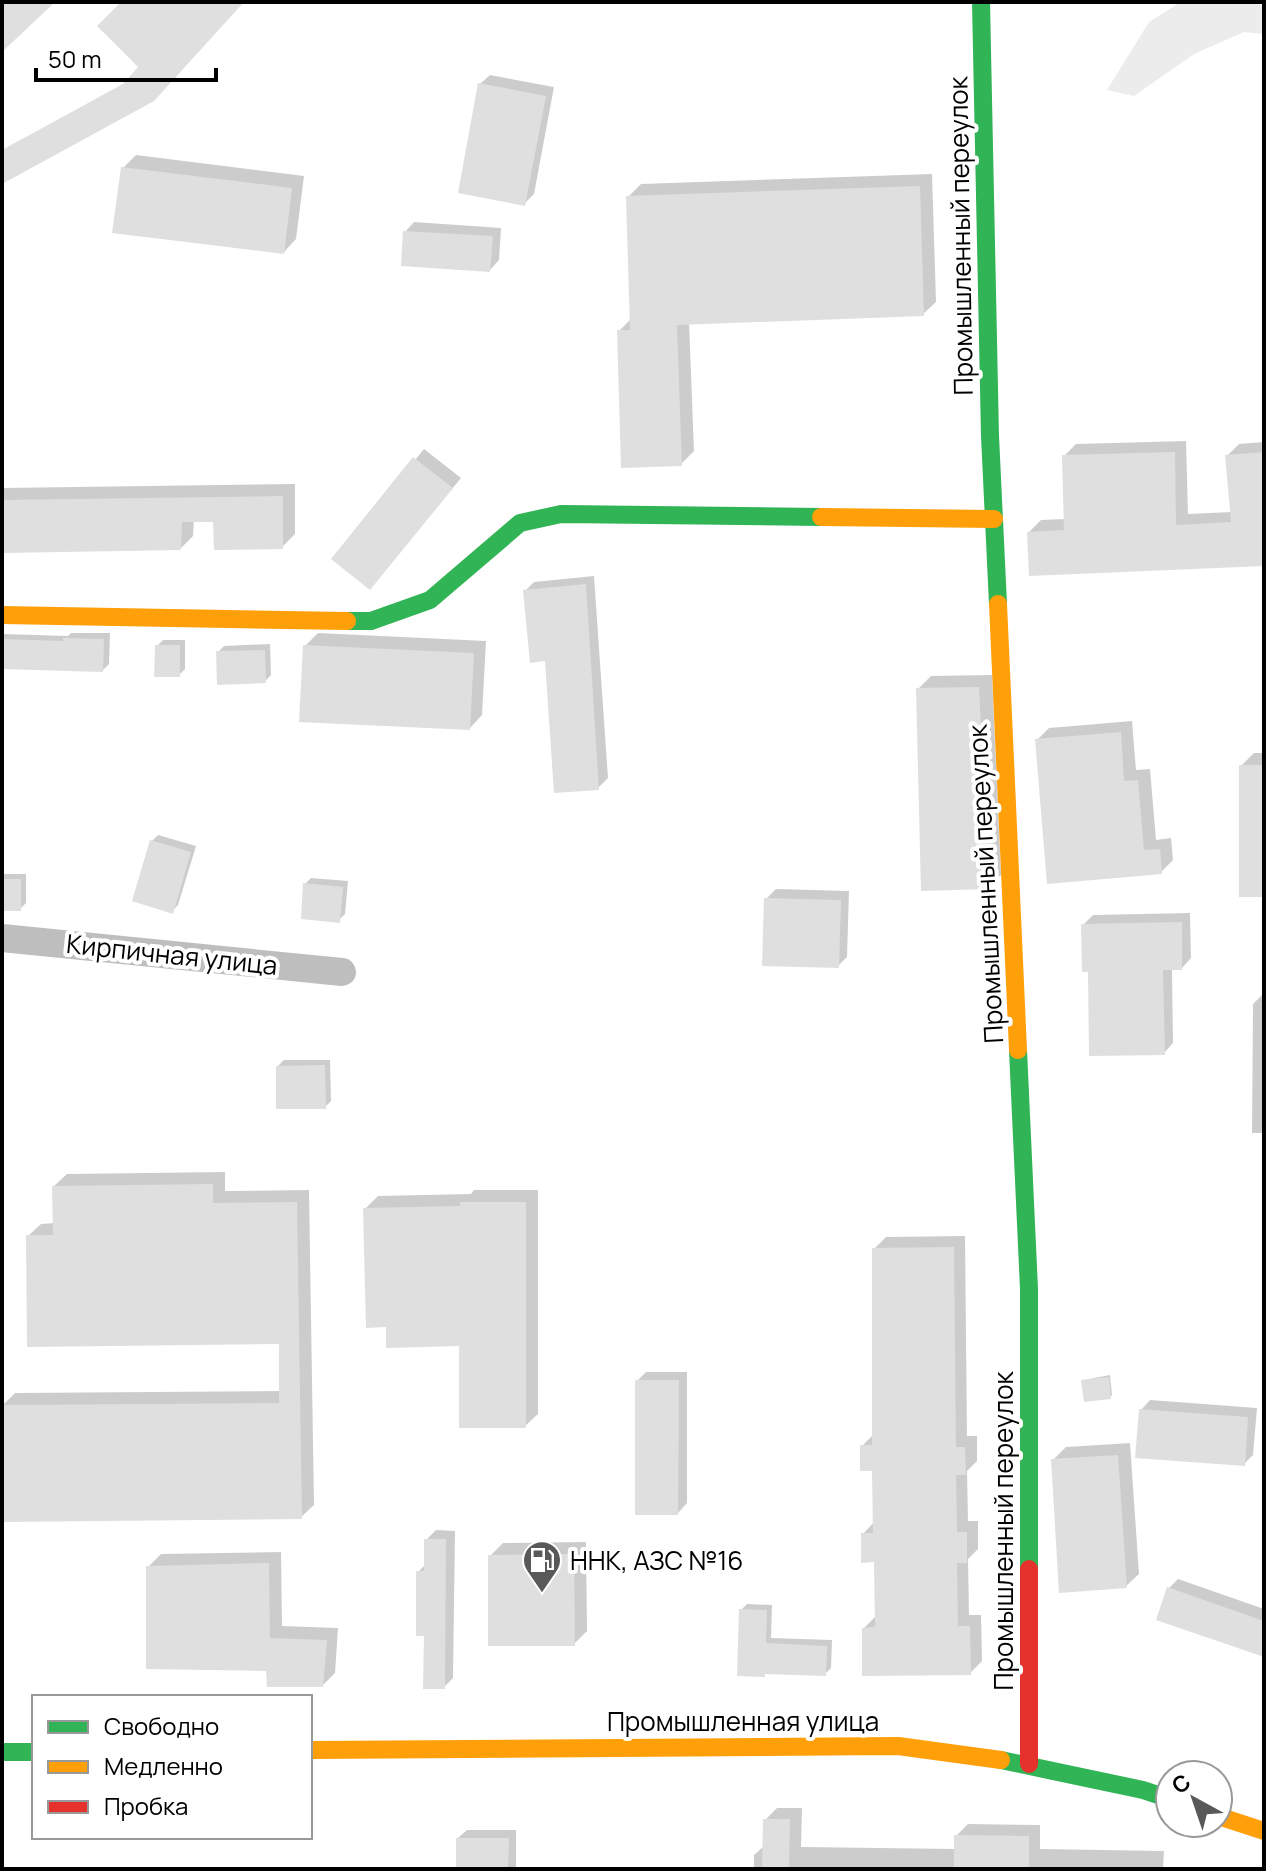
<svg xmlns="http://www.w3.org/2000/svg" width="1266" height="1871" viewBox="0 0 1266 1871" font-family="Manrope,sans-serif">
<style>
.green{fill:#ececec}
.shadow{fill:#0003}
.building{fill:#dfdfdf}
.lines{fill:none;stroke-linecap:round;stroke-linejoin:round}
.street{stroke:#bebebe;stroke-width:28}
.fast{stroke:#30b455;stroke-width:18}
.slow{stroke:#ff9f0a;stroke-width:18}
.jam{stroke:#e5322d;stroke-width:18}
.labels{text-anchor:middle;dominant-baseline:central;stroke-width:8;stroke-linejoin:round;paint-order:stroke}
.street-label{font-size:26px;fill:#000;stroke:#fff}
.poi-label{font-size:26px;fill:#000;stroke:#fff;text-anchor:start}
</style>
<rect width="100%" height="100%" fill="#fff"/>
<path class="green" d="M1181,2H1264V34L1244,32L1194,54L1134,96L1107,90L1149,22Z"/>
<g class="shadow">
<path d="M490,75L554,87L534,194L525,203L480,84Z"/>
<path d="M136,155L304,176L296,239L284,252L123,168Z"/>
<path d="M932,174L936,302L923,314L689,322L694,451L681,464L619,331L632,318L628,197L641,184Z"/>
<path d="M414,222L501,228L499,260L490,270L405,232Z"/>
<path d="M1186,441L1188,514L1232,512L1227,456L1239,444L1264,442V564L1029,532L1041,520L1066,519L1064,456L1076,444Z"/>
<path d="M424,449L461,478L370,588L334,559Z"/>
<path d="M295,484V534L282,547L215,520H194L193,536L181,548L2,551V488Z"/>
<path d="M594,576L608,778L598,788L547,659L525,591L534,582Z"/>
<path d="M71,633H110L109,664L103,670L2,667L3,634L68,636Z"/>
<path d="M318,633L486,641L482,715L470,728L305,646Z"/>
<path d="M163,640H185V669L179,675L157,646Z"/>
<path d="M270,644L271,675L265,681L218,652L224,646Z"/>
<path d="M992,675L1001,875L988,887L918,689L931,676Z"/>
<path d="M1132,721L1136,770L1150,769L1156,840L1171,838L1173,860L1161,872L1037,740L1049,728Z"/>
<path d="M1254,753H1264V895L1241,766Z"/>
<path d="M158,835L196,846L178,905L172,911L152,841Z"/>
<path d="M2,874H26V903L20,909H2Z"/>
<path d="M311,878L348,881L345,914L339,920L305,884Z"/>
<path d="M776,889L849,891L847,957L838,966L766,899Z"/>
<path d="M1190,913L1191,958L1182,968H1172L1173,1043L1164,1053L1090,970L1083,925L1093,915Z"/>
<path d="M1264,993V1133H1252L1253,1004Z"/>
<path d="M284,1060H330L331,1101L325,1107L278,1066Z"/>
<path d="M225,1172V1191L309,1190L314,1505L301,1517L2,1406L15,1393L281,1391V1342L28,1236L41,1224L55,1223L54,1186L67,1174Z"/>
<path d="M474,1190H538V1414L525,1426L461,1344L388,1325L365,1209L378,1196L471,1194Z"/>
<path d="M965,1236L967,1436H977V1461L967,1471L968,1521H978V1549L968,1559L969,1615H981L982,1661L970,1673L864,1628L876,1616V1560L863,1534L875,1521L874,1469L862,1446L874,1434V1249L886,1237Z"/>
<path d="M646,1372H687V1503L678,1513L637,1381Z"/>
<path d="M1110,1375L1112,1395L1110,1397L1084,1380Z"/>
<path d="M1150,1400L1257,1408L1253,1455L1244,1464L1141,1410Z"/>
<path d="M1130,1443L1139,1574L1126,1586L1053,1460L1066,1447Z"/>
<path d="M436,1530L455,1531L453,1678L444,1687L426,1634L418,1572L426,1564V1540Z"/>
<path d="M586,1542L587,1631L574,1644L490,1556L503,1543Z"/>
<path d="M281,1552L282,1626L338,1628L335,1673L323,1685L268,1669L148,1567L161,1554Z"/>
<path d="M1178,1579L1264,1609V1655L1169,1588Z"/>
<path d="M747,1604L772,1605L771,1638L832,1640L831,1668L825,1674L767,1672L764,1675L741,1610Z"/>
<path d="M777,1808H802L801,1847L956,1849V1836L968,1824L1040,1825V1849L1164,1851L1163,1869H754V1855L764,1846L765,1820Z"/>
<path d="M467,1830H516V1869H458V1838Z"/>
</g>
<g class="building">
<path d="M2,2H55L2,52Z"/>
<path d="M121,2H244L154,101L2,184V150L123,84L138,67L97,26Z"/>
<path d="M478,83L546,96L525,206L458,193Z"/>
<path d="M121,167L292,188L284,254L112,233Z"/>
<path d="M920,186L924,316L677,325L682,466L621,468L617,330H630L626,196Z"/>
<path d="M403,231L493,236L490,272L401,266Z"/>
<path d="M1175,452L1176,525L1231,522L1225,455L1264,452V566L1029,576L1027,532L1064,530L1062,455Z"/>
<path d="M413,457L453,488L370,590L331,559Z"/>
<path d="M283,496V549L214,550L213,522H182L181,550L2,553V500Z"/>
<path d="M586,584L599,790L554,793L545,661L530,663L523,590Z"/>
<path d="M63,638L104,639L103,672L2,669V639L63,641Z"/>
<path d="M155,645H180V677H154Z"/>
<path d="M303,645L474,653L470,730L299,722Z"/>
<path d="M265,650L266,683L217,685L216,651Z"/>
<path d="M979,687L989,889L921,891L916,688Z"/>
<path d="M1121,732L1124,781L1138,780L1144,850L1160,849L1162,874L1047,884L1035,739Z"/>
<rect x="1239" y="765" width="25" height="132"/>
<path d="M150,840L191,852L173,914L132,901Z"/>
<rect x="2" y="879" width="19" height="32"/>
<path d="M303,883L343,887L340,923L301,919Z"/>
<path d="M764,898L841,900L839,968L762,966Z"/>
<path d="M1182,922V970H1163L1165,1055L1089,1056L1088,972H1082L1081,924Z"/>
<path d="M325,1065L326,1109H276V1066Z"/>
<path d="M213,1184V1203L297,1202L302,1519L2,1522V1405L279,1403V1344L27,1347L26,1235H53L52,1186Z"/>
<path d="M460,1202H526V1428H459V1346L386,1348V1327L366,1328L363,1208L460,1206Z"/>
<path d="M954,1247L956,1447H965L966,1475H956L957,1532H967V1563H957L958,1626H970L971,1675L862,1676V1628L875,1627L874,1562L861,1563V1533H873L872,1471H860V1445H872V1248Z"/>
<path d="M1109,1377L1111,1399L1084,1402L1081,1380Z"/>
<path d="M635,1380H679L678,1515H635Z"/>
<path d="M1139,1409L1248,1417L1245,1466L1135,1458Z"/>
<path d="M1118,1455L1127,1588L1059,1593L1051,1459Z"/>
<path d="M424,1539H446L445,1689H423L424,1636H416V1571H424Z"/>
<path d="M574,1554L575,1646H488V1555Z"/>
<path d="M269,1563L270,1638L327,1640L323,1687H267L266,1671L146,1669V1566Z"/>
<path d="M1167,1587L1264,1621V1657L1156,1620Z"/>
<path d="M739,1609L767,1610L766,1643L827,1646L826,1676L765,1674V1677L737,1676Z"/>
<path d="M763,1819H790L789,1869H762Z"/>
<path d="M954,1835L1029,1836V1869H954Z"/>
<path d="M456,1838H509L508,1869H456Z"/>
</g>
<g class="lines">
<path class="street" d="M2,938L342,972"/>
<g class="fast">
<path d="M981,2L990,436L998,604"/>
<path d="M347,621H371L430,600L520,523L561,514L821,517"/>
<path d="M1018,1050L1029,1289V1569"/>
<path d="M2,1752H34"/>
<path d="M1001,1760L1143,1790L1170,1799"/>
</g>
<g class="slow">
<path d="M821,517L994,519"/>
<path d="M998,604L1018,1050"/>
<path d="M2,615L347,621"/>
<path d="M310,1750L898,1746L1001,1760"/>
<path d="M1218,1816L1264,1831"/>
</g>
<path class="jam" d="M1029,1569V1764"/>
</g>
<defs>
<g id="fuel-pin" transform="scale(2)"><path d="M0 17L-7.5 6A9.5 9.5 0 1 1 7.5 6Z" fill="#595959" stroke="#fff"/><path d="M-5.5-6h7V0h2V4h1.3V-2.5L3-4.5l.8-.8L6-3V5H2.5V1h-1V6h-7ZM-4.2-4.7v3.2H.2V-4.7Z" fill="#fff"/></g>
</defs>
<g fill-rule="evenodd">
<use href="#fuel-pin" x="542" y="1560"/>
</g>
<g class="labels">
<g class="street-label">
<text transform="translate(960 236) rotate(-91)">Промышленный переулок</text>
<text transform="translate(985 884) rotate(-93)">Промышленный переулок</text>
<text transform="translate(172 954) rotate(6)">Кирпичная улица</text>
<text transform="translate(1003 1531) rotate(-90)">Промышленный переулок</text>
<text x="743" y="1721">Промышленная улица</text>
</g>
<g class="poi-label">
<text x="570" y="1560">ННК, АЗС №16</text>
</g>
</g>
<rect width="1266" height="1871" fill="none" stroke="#000000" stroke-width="8"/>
<rect x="32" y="1695" width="280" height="144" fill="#ffffff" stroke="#999999" stroke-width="2"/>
<rect x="48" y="1721" width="40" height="12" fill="#30b455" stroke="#999999" stroke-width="2"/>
<text x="104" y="1735" font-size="24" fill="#000000">Свободно</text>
<rect x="48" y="1761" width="40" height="12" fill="#ff9f0a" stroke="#999999" stroke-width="2"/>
<text x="104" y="1775" font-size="24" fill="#000000">Медленно</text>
<rect x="48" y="1801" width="40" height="12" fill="#e5322d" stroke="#999999" stroke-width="2"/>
<text x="104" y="1815" font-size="24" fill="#000000">Пробка</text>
<g transform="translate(1194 1799) rotate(320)"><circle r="38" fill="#ffffff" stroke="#999999" stroke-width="2"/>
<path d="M0-6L14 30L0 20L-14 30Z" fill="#595959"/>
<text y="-12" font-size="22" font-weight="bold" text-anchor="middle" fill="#000000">С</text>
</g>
<path d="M36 68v12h180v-12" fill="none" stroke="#000000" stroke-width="4"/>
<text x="48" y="68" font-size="24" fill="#000000" stroke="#ffffff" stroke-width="6" paint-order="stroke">50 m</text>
</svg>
